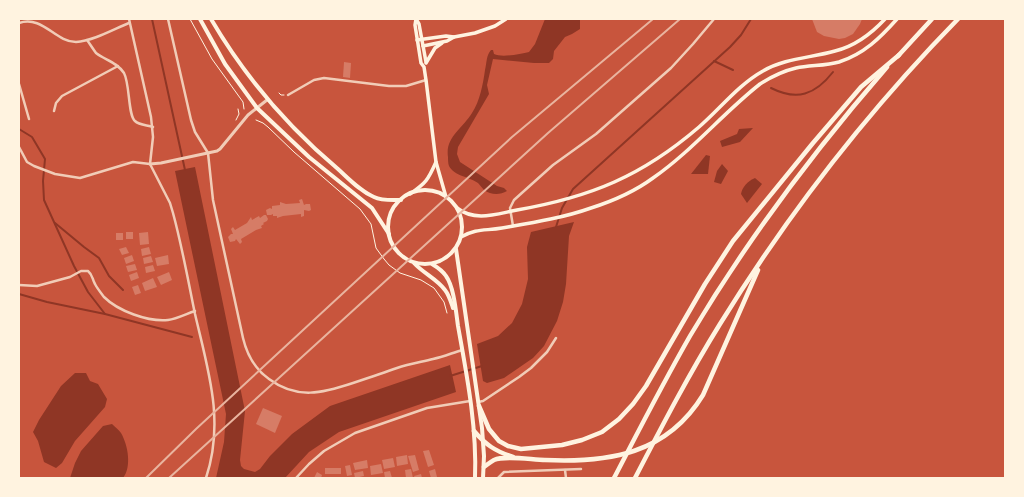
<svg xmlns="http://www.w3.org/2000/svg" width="1024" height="497" viewBox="0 0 1024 497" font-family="'Nunito Sans',sans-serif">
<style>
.water{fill:#8f3625}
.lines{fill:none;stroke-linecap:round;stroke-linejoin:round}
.stream{stroke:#8f3625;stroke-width:2}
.building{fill:#d67c66}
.path{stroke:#fff3e0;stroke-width:1}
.minor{stroke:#f1ccb7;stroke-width:2.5}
.tertiary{stroke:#f1ccb7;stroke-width:3}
.secondary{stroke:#fff3e0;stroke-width:3.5}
.primary{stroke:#fff3e0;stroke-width:4}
.motorway{stroke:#fff3e0;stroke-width:4.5}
.rail{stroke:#e9b49f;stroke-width:2}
</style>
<rect width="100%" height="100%" fill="#c8553d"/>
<g class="water">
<path d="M545,19H580V29L572,34L565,37L554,51L553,59L549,63H534L493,59L487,85L489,94L458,147L457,154L460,162L497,186L504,188L507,191C500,195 491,195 484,190C482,188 480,185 478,183C470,177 454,176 449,166C448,164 448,159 448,157C445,137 463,128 472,113C480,101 483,84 485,70C487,62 486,56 491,50H493L494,54C502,58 520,54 529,52L535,44Z"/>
<path d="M753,128L740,142L722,147L720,141L737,134L739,129Z"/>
<path d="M706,155L710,156L708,174H691Z"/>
<path d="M722,164L728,171L721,184L714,182L717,171Z"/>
<path d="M195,167L245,411L240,460L241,466L244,469L255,472L260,469L270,456L292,434L330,406L450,365L456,392L339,432L309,452L285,478H216L224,442L226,414L175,171Z"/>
<path d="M755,178L762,184L747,203L741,194C742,187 748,181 755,178Z"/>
<path d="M574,222L569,236L566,284L563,302L557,321L544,346L533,358L504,378L487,383L483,381L477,344L498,336L512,323L522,304L528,279L527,247L531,232Z"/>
<path d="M75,373H86L90,381L98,384L107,399L105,407L75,441L62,463L56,468L44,462L38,441L33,432L39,420L61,386Z"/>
<path d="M112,424C115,427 119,430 121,433C128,445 132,467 123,478H70L75,463L81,451L103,426Z"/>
</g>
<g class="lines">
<g class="stream">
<path d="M152,19L185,170"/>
<path d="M714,61L733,70"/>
<path d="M771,88C797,101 815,95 833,72"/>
<path d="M19,129L32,137L45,159L43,181L44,200L74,266L88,292L105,314"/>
<path d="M55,223L84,247L99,258L109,276L123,290"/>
<path d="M556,227L562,208L573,189L730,47L741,35L751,19"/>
<path d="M19,294L47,302L105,314L192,337"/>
<path d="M450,376L482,366"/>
</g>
</g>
<g class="building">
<path d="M812,19H862L860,24L853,34L845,38L839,39L824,36L817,32Z"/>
<path d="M344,62L351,63L350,78L343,77Z"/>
<path d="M302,199L304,205L306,204H310L311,210L309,211L304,210V216L301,217V214L283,216L277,218V216H273V214L271,215H267L266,210L270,208L272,209V206L280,205V202L286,204L300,203L299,200Z"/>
<path d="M264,215H266L268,219L267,221L263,223L264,224L261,226L262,228L256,230L241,239L242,242L240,244L236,239L235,241L230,242L228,237L231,234H233L231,229L233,227L235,230L247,223L251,217L252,220L259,216L260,218Z"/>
<rect x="126" y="232" width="7" height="7"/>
<path d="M148,232L149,244L140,245L139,233Z"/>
<rect x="116" y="233" width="7" height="7"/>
<path d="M126,247L129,253L122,255L119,249Z"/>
<path d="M149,247L151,254L142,256L141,249Z"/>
<path d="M132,255L134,261L126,264L124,258Z"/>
<path d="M168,255L169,264L157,266L155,258Z"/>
<path d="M151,256L153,262L144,264L143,258Z"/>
<path d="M135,264L137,270L128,272L126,266Z"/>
<path d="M153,265L155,271L146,273L145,267Z"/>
<path d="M137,272L139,278L131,281L129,275Z"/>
<path d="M169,272L172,280L161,285L157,277Z"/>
<path d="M153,278L157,287L145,291L142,283Z"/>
<path d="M138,285L141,293L135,295L132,287Z"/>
<path d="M263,408L282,416L275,433L256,424Z"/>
<path d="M429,450L434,465L428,467L423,451Z"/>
<path d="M407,455L408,464L397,466L396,457Z"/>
<path d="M415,455L419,470L413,472L408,456Z"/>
<path d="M393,458L395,467L384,469L382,460Z"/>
<path d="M367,460L368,468L355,470L353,463Z"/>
<path d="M381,464L383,473L371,475L370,466Z"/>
<path d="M350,465L352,475L347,476L345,466Z"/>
<rect x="325" y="468" width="16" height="6"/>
<path d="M411,469L413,478H406L405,470Z"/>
<path d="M435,469L437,477L431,478L429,471Z"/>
<path d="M363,471L364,476L355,478L354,473Z"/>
<path d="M390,471L392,478H385L384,472Z"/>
<path d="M317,472L322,475L321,478H314Z"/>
<path d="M421,474L422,478H415L414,476Z"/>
</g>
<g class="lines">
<g class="path">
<path d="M190,19L212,59L243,102L244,109"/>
<path d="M279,93L281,95H284"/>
<path d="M236,120L239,114L238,109"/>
<path d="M256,120L263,123L268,127L294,152L360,209L371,224L376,248L384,259L389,265L400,273L421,280L434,288L444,302L447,313"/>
</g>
<g class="minor">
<path d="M129,19L151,117L153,137L150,164L170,203L173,213C182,246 188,280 195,314C208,370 225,421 206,478"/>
<path d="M168,19L191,120L195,132L208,153L213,200L243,338C247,355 255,369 269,379C297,400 323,393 353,383C368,378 383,373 397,368C409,364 421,362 433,359C443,357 452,353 462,350"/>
<path d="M19,23C43,15 55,42 76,42C93,41 114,29 129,23"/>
<path d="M87,40C90,44 93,49 96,53C105,60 117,62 124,73C130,84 128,116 135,121C139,125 147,125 153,127"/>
<path d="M19,84L29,119"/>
<path d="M288,95L314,80L324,78L389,86H406L426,80"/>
<path d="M54,111L56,103L62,96L118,66"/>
<path d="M19,147L27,162L34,166L55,174L80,178L133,162L150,164"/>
<path d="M513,226L510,208L514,200L553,165L596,134L671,68L693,44L714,19"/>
<path d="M19,285L37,286L70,277L81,271H88C93,275 92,279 95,284C97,288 101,293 104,297C118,311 148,322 168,320C177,319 186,314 195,311"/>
<path d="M478,402L483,401L519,377L531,368L547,352L556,338"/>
<path d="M565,470L566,478"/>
<path d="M296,478L309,464L324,451L355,433L427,408L470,401"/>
<path d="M498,478L504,472L581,469"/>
</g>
<path class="tertiary" d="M150,164L161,163L217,151L220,149L248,115L267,100"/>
<g class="secondary">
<path d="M416,19L415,25L421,63L424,67L426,80L436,162L446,197"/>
<path d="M416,19L419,24L426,62"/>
<path d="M417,40L446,36L454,37L475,33L495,26L506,19"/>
<path d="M423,46L447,41L454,37"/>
<path d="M426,63L435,48L442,43"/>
<path d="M410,194C426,183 428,180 436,162"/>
<path d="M457,208C475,222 496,214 517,210C591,197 642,176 699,127C720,109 738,85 763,71C785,58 811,58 835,51C856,46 871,34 885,19"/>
<path d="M461,237C477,228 485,231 502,228C531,223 563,218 591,208C613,201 634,192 653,178C692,151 723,113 760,84C771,77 783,71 796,68C810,65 825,66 839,62C864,54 880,38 897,19"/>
</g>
<g class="primary">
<path d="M200,19L225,64L257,108L309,157L372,208L389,234"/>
<path d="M211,19C245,77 287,126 338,169C349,179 360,191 374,197C382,201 392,200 401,200"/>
<circle cx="425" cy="227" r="37"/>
<path d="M456,249L482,428L484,456L483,478"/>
<path d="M414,263C423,273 437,279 445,290C449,295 451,302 453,308"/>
<path d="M432,264C437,267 442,270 446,276C454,287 456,312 458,326C467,376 477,427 475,478"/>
</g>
<g class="motorway">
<path d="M898,56L932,19"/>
<path d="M479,406L489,429L499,441L508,446L521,449L562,445L582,440L602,432L619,419L633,404L646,386L705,284L733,241L813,143L861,87L899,55"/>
<path d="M474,431C486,445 495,451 513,457"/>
<path d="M484,467C487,465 490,462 494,460C505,455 533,460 545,460C609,463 667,454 703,395L758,270"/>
<path d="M614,478C639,430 663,383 690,336C747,240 814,151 887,67"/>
<path d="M635,478C662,426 689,374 720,324C788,214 868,111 958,19"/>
</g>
<g class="rail">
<path d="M146,478L196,429L512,137L653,19"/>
<path d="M169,478L548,133L680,19"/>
</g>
</g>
<rect width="1024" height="497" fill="none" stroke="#fff3e0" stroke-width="40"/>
</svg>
